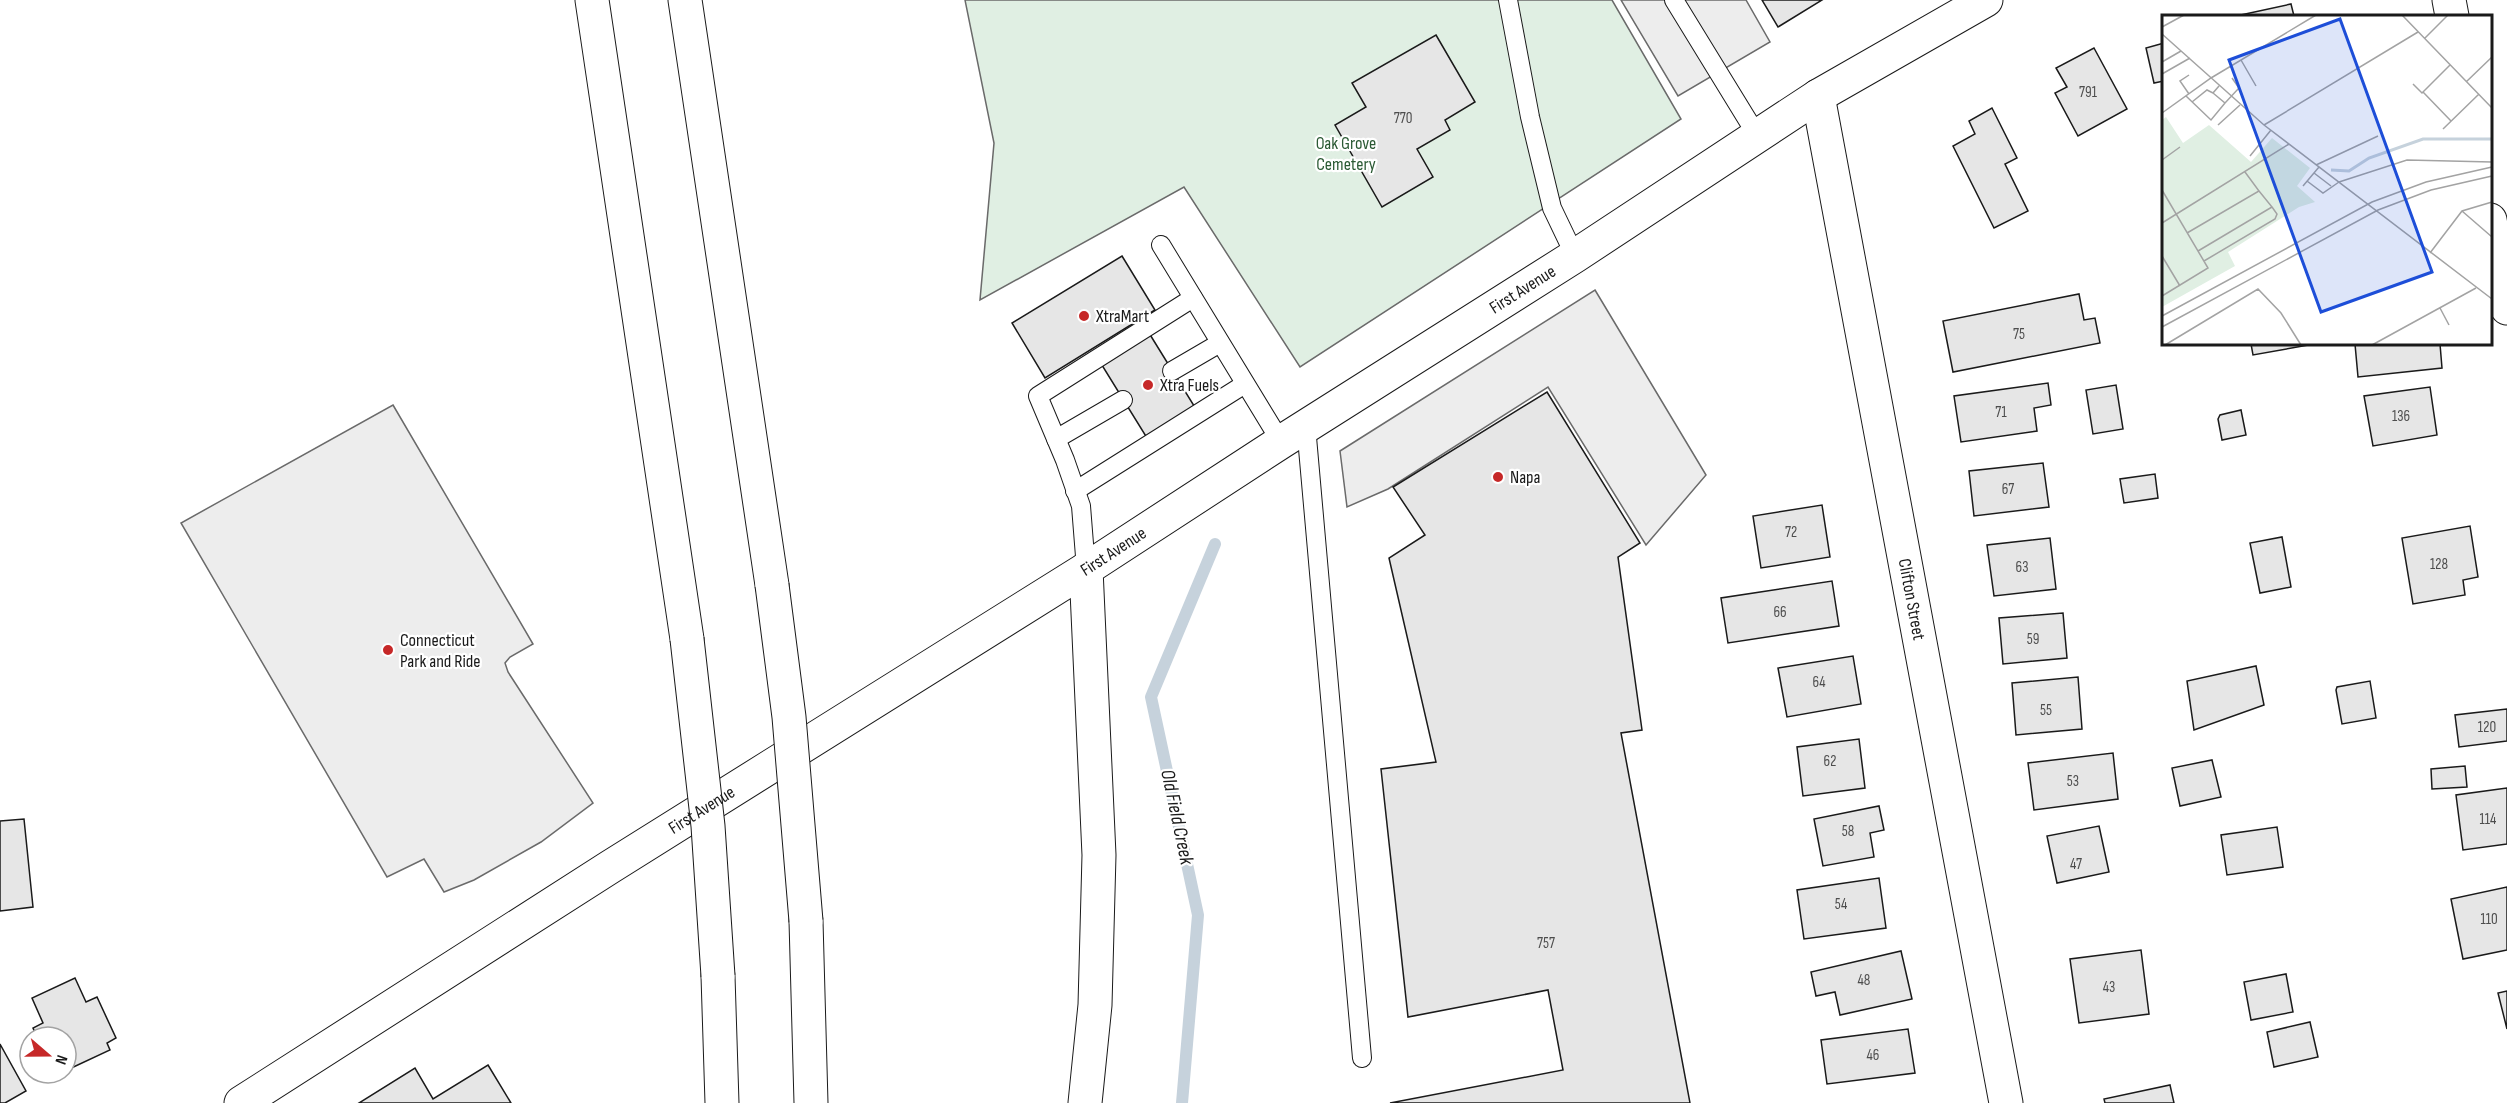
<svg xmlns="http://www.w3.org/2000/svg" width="2507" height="1103" viewBox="0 0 2507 1103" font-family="'Sofia Sans Condensed',sans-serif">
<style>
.green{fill:#e0efe3;stroke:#6a6a6a;stroke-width:1.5}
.parking{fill:#ededed;stroke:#6a6a6a;stroke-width:1.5}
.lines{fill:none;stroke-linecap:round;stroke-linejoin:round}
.stream{stroke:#c6d2dc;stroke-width:12}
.building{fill:#e6e6e6;stroke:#1a1a1a;stroke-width:1.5}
.lane-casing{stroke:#1a1a1a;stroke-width:20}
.street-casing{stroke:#1a1a1a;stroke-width:35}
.secondary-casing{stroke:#1a1a1a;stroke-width:35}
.highway-casing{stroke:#1a1a1a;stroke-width:35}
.lane{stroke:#fff;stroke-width:18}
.street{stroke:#fff;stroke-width:33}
.secondary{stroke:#fff;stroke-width:33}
.highway{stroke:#fff;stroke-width:33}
.highway-bridge-casing{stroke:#1a1a1a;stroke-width:35;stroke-linecap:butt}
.highway-bridge{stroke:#fff;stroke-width:33}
.poi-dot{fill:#c62828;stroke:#fff;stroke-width:2}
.labels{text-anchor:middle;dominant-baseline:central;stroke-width:4.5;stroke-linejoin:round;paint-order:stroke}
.number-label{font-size:15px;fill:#4d4d4d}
.park-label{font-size:18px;fill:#2b5a34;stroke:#fff}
.street-label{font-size:18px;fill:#1a1a1a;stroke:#fff}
.poi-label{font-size:18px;fill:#1a1a1a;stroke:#fff;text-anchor:start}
.water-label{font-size:20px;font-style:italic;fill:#1a1a1a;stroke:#fff}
.inset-river{fill:none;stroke:#c6d2dc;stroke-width:3}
.inset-road{fill:none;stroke:#a3a3a3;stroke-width:1.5}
.view{fill:#1d4ed8;fill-opacity:0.15;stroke:#1d4ed8;stroke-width:3}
.inset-edge{fill:none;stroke:#1a1a1a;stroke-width:3}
</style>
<rect width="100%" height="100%" fill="#fff"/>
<path class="green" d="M965,0H1612L1681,119L1300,367L1184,187L980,300L994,143Z"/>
<g class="parking">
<path d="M1621,0H1746L1770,42L1678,96Z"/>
<path d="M1595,290L1706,475L1646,545L1548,387L1388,489L1347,507L1340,451Z"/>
<path d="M393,405L533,644L510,657L505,663L508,672L593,803L541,842L474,880L444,892L424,859L387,877L181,523Z"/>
</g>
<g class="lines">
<path class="stream" d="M1182,1103L1198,915L1151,697L1215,544"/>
</g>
<g class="building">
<path d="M1762,0H1822L1778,27Z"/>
<path d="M2291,4L2294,16H2236Z"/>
<path d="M1436,35L1475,102L1445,120L1450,130L1417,149L1433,177L1382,207L1335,125L1366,107L1352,83Z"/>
<path d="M2164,43V81L2154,83L2146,48Z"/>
<path d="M2094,48L2127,109L2078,136L2055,93L2067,87L2056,68Z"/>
<path d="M1992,108L2017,158L2005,164L2028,211L1994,228L1953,146L1975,134L1969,121Z"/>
<path d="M1122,256L1155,310L1045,378L1012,323Z"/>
<path d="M2079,294L2084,320L2095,318L2100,343L1953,372L1943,321Z"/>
<path d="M1149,333L1196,409L1147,438L1100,362Z"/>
<path d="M2251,344H2314L2253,355Z"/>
<path d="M2355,344H2440L2442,368L2358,377Z"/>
<path d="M2048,383L2051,405L2034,408L2037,431L1961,442L1954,396Z"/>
<path d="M2116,385L2123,429L2093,434L2086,390Z"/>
<path d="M2430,387L2437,435L2373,446L2364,396Z"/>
<path d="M1547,392L1640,543L1618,557L1642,730L1621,733L1690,1103H1390L1563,1070L1548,990L1408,1017L1381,769L1436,762L1389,558L1425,535L1393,487Z"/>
<path d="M2241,410L2246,435L2222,440L2218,419L2220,415Z"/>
<path d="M2043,463L2049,507L1974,516L1969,471Z"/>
<path d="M2155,474L2158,498L2124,503L2120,479Z"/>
<path d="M1822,505L1830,557L1761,568L1753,516Z"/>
<path d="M2470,526L2478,577L2463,580L2465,595L2413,604L2402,538Z"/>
<path d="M2282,537L2291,587L2260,593L2250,543Z"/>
<path d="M2050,538L2056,589L1994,596L1987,545Z"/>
<path d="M1832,581L1839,626L1728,643L1721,598Z"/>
<path d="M2063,613L2067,658L2003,664L1999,618Z"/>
<path d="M1853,656L1861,704L1787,717L1778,668Z"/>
<path d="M2256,666L2264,705L2194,730L2187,681Z"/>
<path d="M2078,677L2082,729L2016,735L2012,683Z"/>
<path d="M2370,681L2376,718L2342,724L2336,690L2337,687Z"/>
<path d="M2507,709V741L2459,747L2455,715Z"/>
<path d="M1859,739L1865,788L1803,796L1797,747Z"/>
<path d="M2113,753L2118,799L2034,810L2028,763Z"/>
<path d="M2212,760L2221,797L2180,806L2172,768Z"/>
<path d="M2465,766L2467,787L2432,789L2431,769Z"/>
<path d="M2507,788V844L2463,850L2456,795Z"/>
<path d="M1879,806L1884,830L1870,833L1874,857L1823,866L1814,819Z"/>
<path d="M24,819L33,907L0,911V821Z"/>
<path d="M2099,826L2109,872L2057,883L2047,836Z"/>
<path d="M2277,827L2283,867L2227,875L2221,835Z"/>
<path d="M1879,878L1886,928L1804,939L1797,890Z"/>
<path d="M2507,887V950L2463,959L2451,899Z"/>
<path d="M2141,950L2149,1014L2079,1023L2070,959Z"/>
<path d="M1901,951L1912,999L1840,1015L1835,992L1816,996L1811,972Z"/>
<path d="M2286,974L2293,1012L2251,1020L2244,982Z"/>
<path d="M75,978L86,1002L97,997L116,1038L107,1043L110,1050L67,1070L66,1037H37L33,1028L43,1023L32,998Z"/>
<path d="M2507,991V1029L2498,993Z"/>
<path d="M2310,1022L2318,1057L2274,1067L2267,1032Z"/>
<path d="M1908,1029L1915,1073L1827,1084L1821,1040Z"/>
<path d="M0,1044L26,1091L5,1103H0Z"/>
<path d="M488,1065L511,1103H359L415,1068L433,1099Z"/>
<path d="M2170,1085L2174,1103H2105L2104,1099Z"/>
</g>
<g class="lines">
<g class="lane-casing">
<g id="lane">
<path d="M1508,0L1530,117L1552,208L1575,256"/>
<path d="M1674,0L1758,137"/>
<path d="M1161,245L1281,442"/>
<path d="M1172,371L1220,343"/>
<path d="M1306,426L1362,1058"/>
<path d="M1056,439L1123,400"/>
<path d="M1075,491L1245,384"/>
<path d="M1086,569L1081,506L1065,460L1038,396L1193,298"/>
</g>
</g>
<g class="street-casing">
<g id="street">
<path id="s1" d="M1818,96L2006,1103"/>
</g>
</g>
<g class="secondary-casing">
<g id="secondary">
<path d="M2449,0L2452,16"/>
<path d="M2490,220L2507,308"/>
<path id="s2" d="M241,1103L610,867L1086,569L1281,442L1575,256L1818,96L1986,0"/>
</g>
</g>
<g class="highway-casing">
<g id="highway">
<path d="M592,0L687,639"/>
<path d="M685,0L772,585"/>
<path d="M806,921L811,1103"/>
<path d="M718,976L722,1103"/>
<path d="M1085,1103L1095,1005L1099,855L1086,569"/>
</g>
</g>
<use href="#lane" class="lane"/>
<use href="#street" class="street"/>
<use href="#secondary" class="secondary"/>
<use href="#highway" class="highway"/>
<g class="highway-bridge-casing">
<g id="highway-bridge">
<path d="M772,585L789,717L806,921"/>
<path d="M687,639L708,826L718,976"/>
</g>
</g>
<use href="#highway-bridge" class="highway-bridge"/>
</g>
<g class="poi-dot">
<circle cx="1084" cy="316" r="6"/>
<circle cx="1148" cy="385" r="6"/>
<circle cx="1498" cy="477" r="6"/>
<circle cx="388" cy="650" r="6"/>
</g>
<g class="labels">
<g class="number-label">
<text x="2088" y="92">791</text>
<text x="1403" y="118">770</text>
<text x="2019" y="334">75</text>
<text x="2001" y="412">71</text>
<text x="2401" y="416">136</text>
<text x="2008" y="489">67</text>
<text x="1791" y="532">72</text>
<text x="2439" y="564">128</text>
<text x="2022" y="567">63</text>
<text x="1780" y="612">66</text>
<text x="2033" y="639">59</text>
<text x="1819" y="682">64</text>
<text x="2046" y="710">55</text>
<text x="2487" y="727">120</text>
<text x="1830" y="761">62</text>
<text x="2073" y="781">53</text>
<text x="2488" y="819">114</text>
<text x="1848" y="831">58</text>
<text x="2076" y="864">47</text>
<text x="1841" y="904">54</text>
<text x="2489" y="919">110</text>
<text x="1546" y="943">757</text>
<text x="1864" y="980">48</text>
<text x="2109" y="987">43</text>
<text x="1873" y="1055">46</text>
</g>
<g class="park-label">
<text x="1346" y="143">Oak Grove<tspan x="1346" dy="21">Cemetery</tspan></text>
</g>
<g class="street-label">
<text stroke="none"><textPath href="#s2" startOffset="1518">First Avenue</textPath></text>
<text stroke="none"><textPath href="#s2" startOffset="1032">First Avenue</textPath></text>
<text stroke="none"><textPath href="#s1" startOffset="512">Clifton Street</textPath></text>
<text stroke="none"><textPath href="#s2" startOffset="546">First Avenue</textPath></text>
</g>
<g class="poi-label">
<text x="1096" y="316">XtraMart</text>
<text x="1160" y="385">Xtra Fuels</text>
<text x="1510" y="477">Napa</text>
<text x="400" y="640">Connecticut<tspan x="400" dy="21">Park and Ride</tspan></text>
</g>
<g class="water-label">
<text transform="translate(1177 817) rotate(78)">Old Field Creek</text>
</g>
</g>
<g transform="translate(2162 15)">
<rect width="330" height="330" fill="#fff"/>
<path d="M4,102L21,128L47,110L89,147L110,123L148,153L135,171L153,187L137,192L66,237L73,251L0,292V105Z" fill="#e0efe3"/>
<path class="inset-river" d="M169,155L187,156L207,143L261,124H330"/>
<path class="inset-road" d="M240,0L330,93M0,12L22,0M0,19L102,110L330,284M263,23L286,0M79,45L94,71M0,47L19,36M0,59L28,43M304,67L330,42M251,69L260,78L288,50M57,71L51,78L63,88L77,73L70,63M261,77L289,106M27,79L18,66L27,60M24,81L49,105L63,88M30,87L45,75L51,78M0,98L49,63L154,0M56,110L78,90M102,110L256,17M281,114L317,79M88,141L109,115M0,145L18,132M154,150L216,121M152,158L169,171M145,166L161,178L177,167M177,167L245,145L330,147M141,171L157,152M0,175L46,253L0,281M300,196L330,222M0,208L127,129M25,218L97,176L83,157M36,236L110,192L97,176M268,238L300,196L330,187M0,241L18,271M42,246L113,204L115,199L110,192M278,293L287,310M0,301L210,187L264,167L330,152M0,312L216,195L269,175L330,161M3,330L96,274L119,298L139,330M210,330L314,273"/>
<path class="view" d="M178,4L270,257L159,297L67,45Z"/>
<rect width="330" height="330" class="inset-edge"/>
</g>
<g transform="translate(48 1055) rotate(110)"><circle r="28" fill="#ffffff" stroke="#a3a3a3" stroke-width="1.5"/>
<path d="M0-4.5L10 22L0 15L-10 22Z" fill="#c62828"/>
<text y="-9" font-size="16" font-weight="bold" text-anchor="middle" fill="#1a1a1a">N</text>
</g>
</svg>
